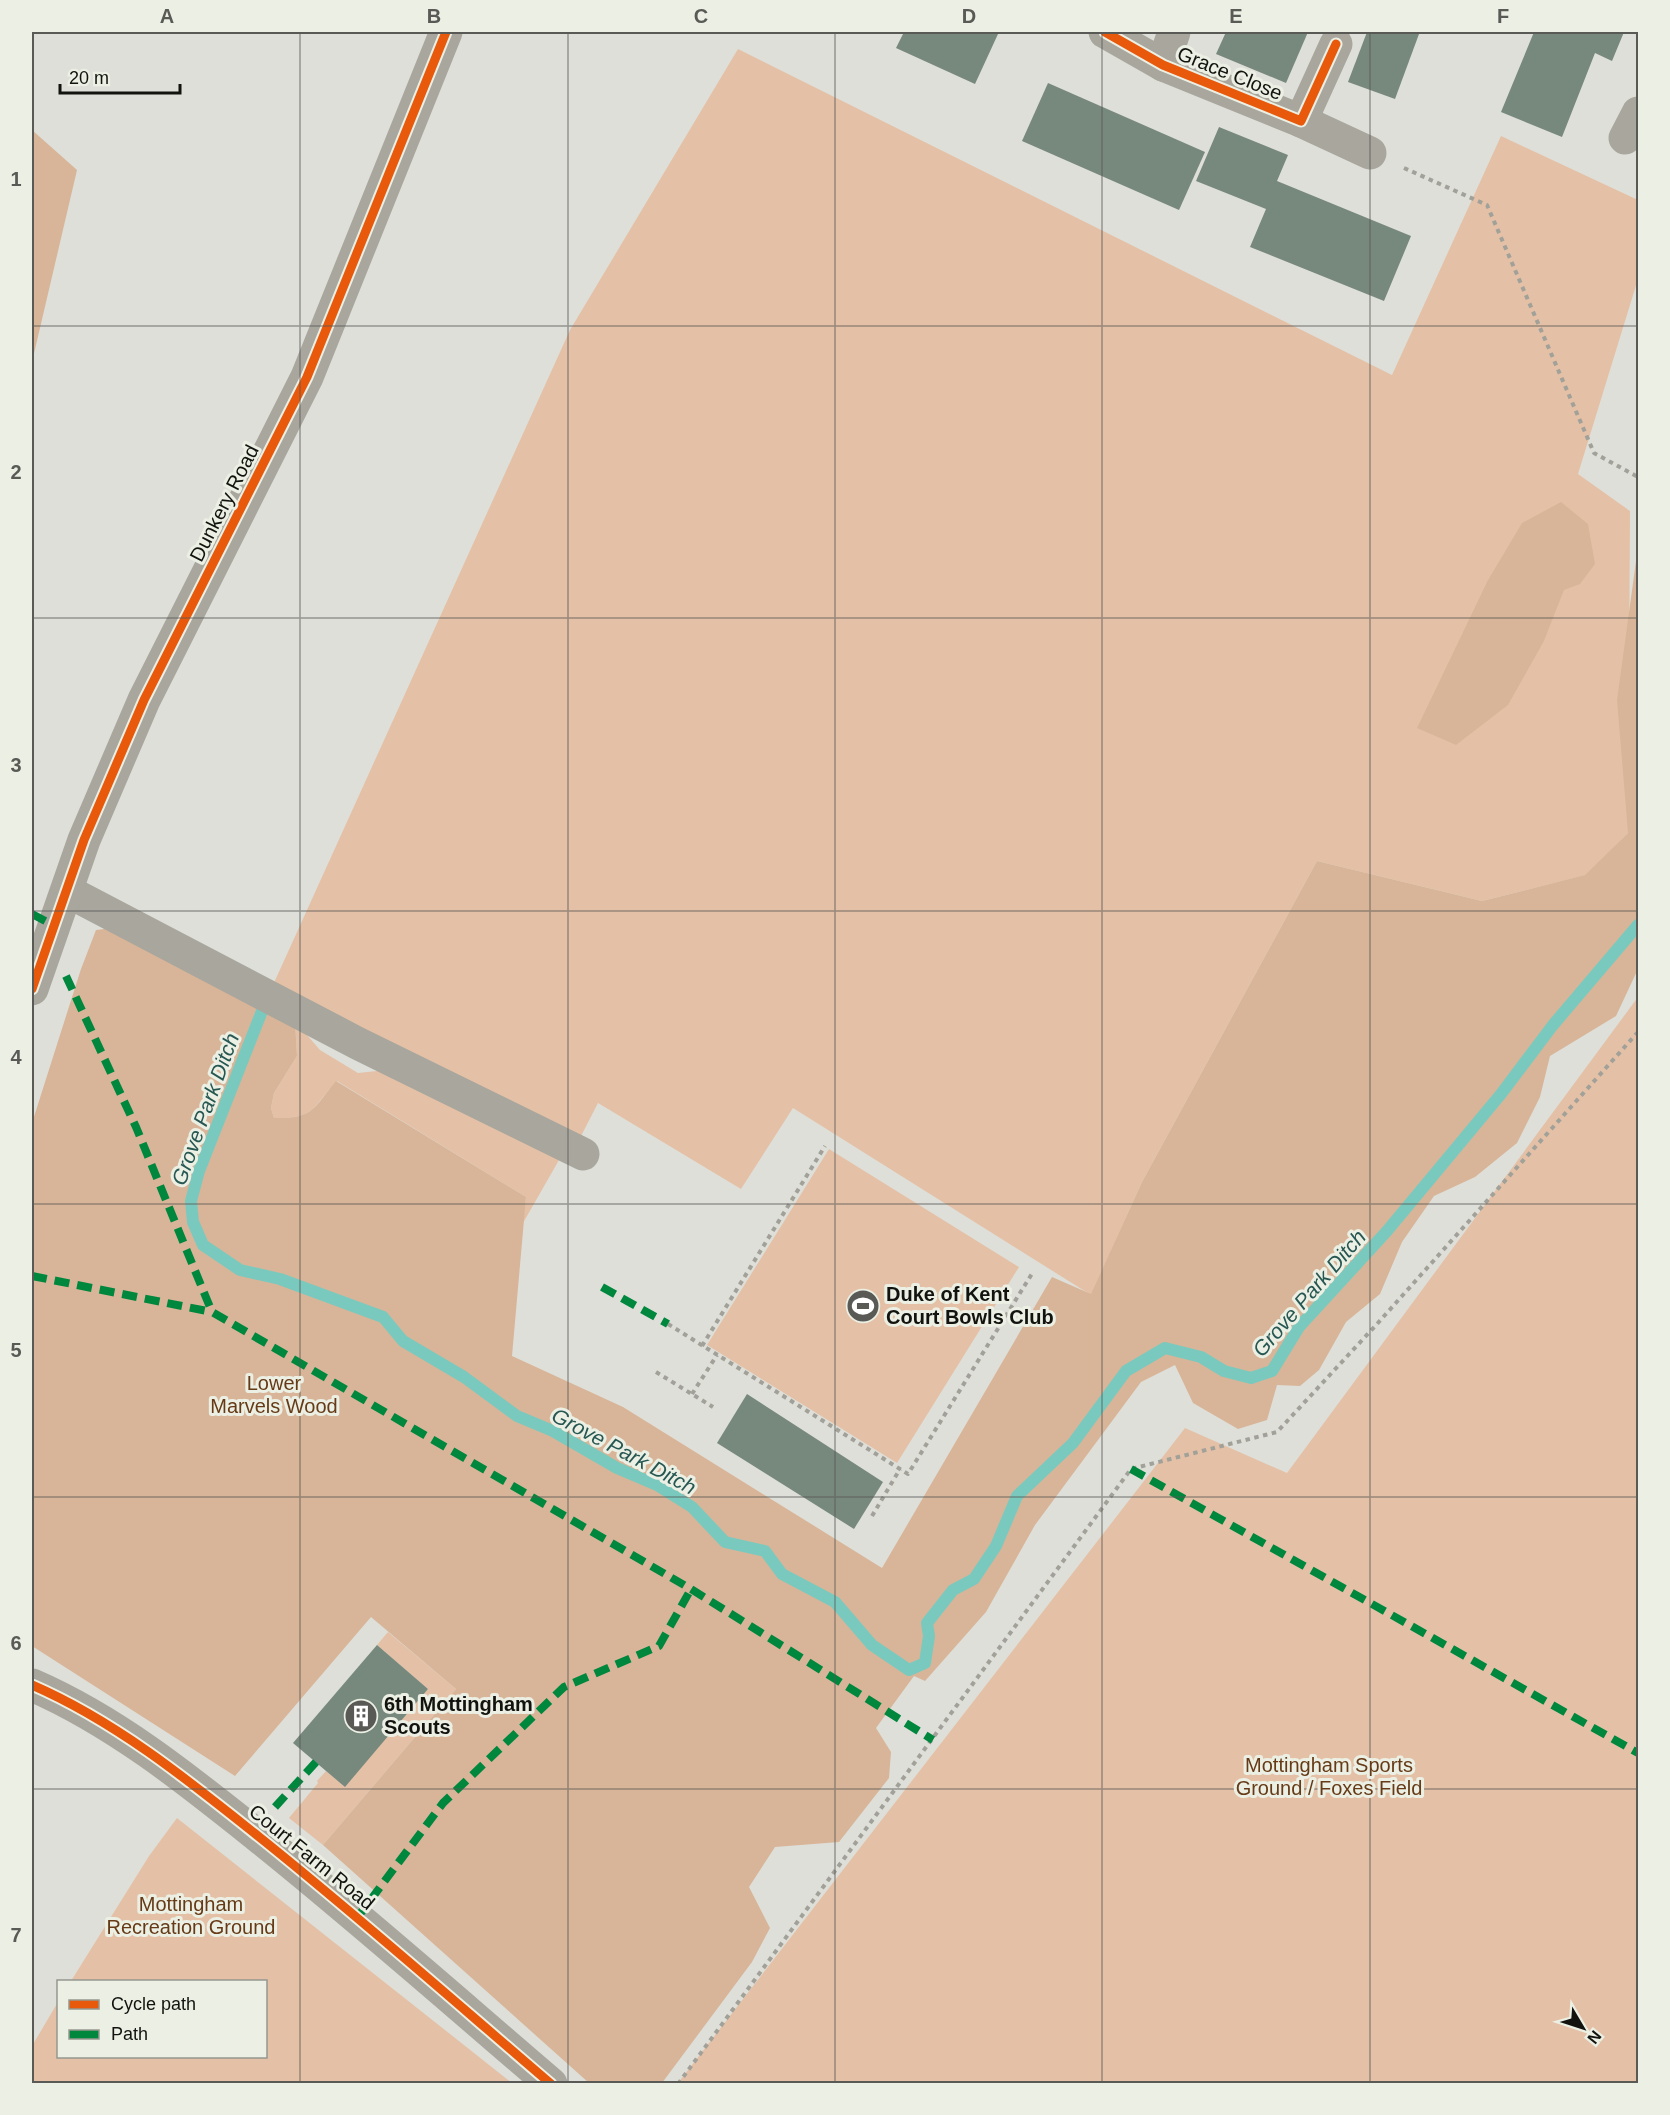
<svg xmlns="http://www.w3.org/2000/svg" width="1670" height="2115" viewBox="0 0 1670 2115" font-family="Arial,sans-serif">
<style>
.green{fill:#e4c1a6}
.forest{fill:#d8b598}
.lines{fill:none;stroke-linecap:round;stroke-linejoin:round}
.stream{stroke:#7ac9be;stroke-width:12}
.building{fill:#77887d}
.path{stroke:#a2a199;stroke-width:4;stroke-dasharray:4.5 4.5;stroke-linecap:butt}
.minor{stroke:#a8a69d;stroke-width:33}
.quiet{stroke:#00873e;stroke-width:8;stroke-dasharray:15 8;stroke-linecap:butt}
.cycleway-casing{stroke:#ecf0e4;stroke-width:13}
.cycleway{stroke:#e8590c;stroke-width:9}
.grid{fill:none;stroke:#595a56;stroke-width:1.5;stroke-opacity:0.55}
.labels{text-anchor:middle;dominant-baseline:central;stroke-width:6;stroke-linejoin:round;paint-order:stroke}
.street-label{font-size:20px;fill:#12130f;stroke:#ecf0e4}
.poi-label{font-size:20px;font-weight:bold;fill:#12130f;stroke:#ecf0e4;text-anchor:start}
.park-label{font-size:20px;fill:#663a16;stroke:#ecf0e4}
.water-label{font-size:21px;font-style:italic;fill:#275752;stroke:#ecf0e4}
.neatline{fill:none;stroke:#595a56;stroke-width:2}
.grid-label{font-size:20px;text-anchor:middle;font-weight:bold;fill:#595a56}
</style>
<rect width="100%" height="100%" fill="#dedfd9"/>
<g class="green">
<path d="M738,49L1392,375L1501,136L1638,200V279L1578,474L1630,511L1628,833L1586,875L1482,901L1317,861L1142,1182L1091,1295L793,1108L741,1189L598,1103L580,1138L273,985L570,330Z"/>
<path d="M1638,997V2083H678L1185,1428L1287,1473Z"/>
<path d="M295,1021L320,1050L358,1073L386,1070L559,1160L523,1223L526,1197L337,1081C311,1108 316,1119 274,1118L271,1108L274,1093L297,1056Z"/>
<path d="M829,1149L1019,1267L897,1463L707,1345Z"/>
<path d="M388,1632L456,1689L323,1845L289,1818L318,1783L317,1781L326,1771L345,1786L428,1689L377,1645Z"/>
<path d="M177,1818L512,2083H32V2046L58,2002V2056H266V1982L71,1981L149,1856Z"/>
</g>
<g class="forest">
<path d="M32,130L77,170L32,362Z"/>
<path d="M1561,502L1588,524L1595,564L1580,584L1564,590L1544,641L1508,705L1456,745L1417,728L1488,580L1522,523Z"/>
<path d="M1637,554L1638,969L1616,1016L1550,1056L1540,1097L1517,1143L1475,1177L1434,1196L1402,1242L1380,1294L1346,1322L1319,1370L1300,1386L1277,1385L1267,1420L1238,1429L1193,1403L1175,1365L1141,1382L1035,1525L986,1612L925,1681L914,1676L876,1728L891,1752L889,1778L839,1842L775,1847L749,1887L770,1928L752,1962L662,2083H589L323,1845L456,1689L371,1617L235,1776L32,1646V1123L81,969L96,930L112,928L295,1021L297,1056L274,1093L271,1108L274,1118C313,1119 313,1109 336,1081L526,1197L512,1356L623,1407L882,1568L1052,1277L1091,1294L1142,1182L1317,861L1482,901L1585,875L1628,833L1617,700Z"/>
</g>
<g class="lines">
<path class="stream" d="M264,1006L199,1171L191,1201L193,1222L203,1245L240,1270L280,1279L383,1317L403,1341L464,1377L517,1416L553,1431L617,1468L657,1485L692,1507L725,1542L765,1551L782,1574L835,1602L872,1645L909,1670L925,1663L929,1636L927,1623L953,1590L974,1579L996,1546L1017,1496L1073,1443L1126,1371L1165,1348L1201,1357L1224,1371L1251,1378L1272,1371L1299,1327L1387,1231L1501,1094L1553,1025L1638,925"/>
</g>
<g class="building">
<path d="M904,32H992L998,34L975,84L896,48Z"/>
<path d="M1226,32H1308L1286,83L1216,54Z"/>
<path d="M1367,32H1411L1419,34L1395,99L1348,82Z"/>
<path d="M1534,32L1546,33L1547,32H1624L1612,61L1595,53L1562,137L1501,112Z"/>
<path d="M1048,83L1205,152L1179,210L1022,141Z"/>
<path d="M1219,127L1288,155L1277,181L1411,236L1384,301L1250,247L1266,209L1196,181Z"/>
<path d="M747,1394L883,1482L854,1529L717,1443Z"/>
<path d="M377,1645L428,1689L345,1787L293,1743Z"/>
</g>
<g class="lines">
<g class="path">
<path d="M1404,168L1487,205L1594,453L1638,477"/>
<path d="M668,1324L908,1474L1033,1272"/>
<path d="M702,1346L825,1146"/>
<path d="M656,1372L713,1407"/>
<path d="M692,1394L717,1355"/>
<path d="M872,1516L900,1469"/>
<path d="M678,2084L1131,1469L1277,1432L1377,1324L1638,1032"/>
</g>
<g class="minor">
<path d="M1105,32L1163,65L1301,121L1336,44"/>
<path d="M1163,65L1174,32"/>
<path d="M1301,121L1370,153"/>
<path d="M1625,138L1638,113"/>
<path d="M67,891L357,1043L583,1154"/>
<path d="M32,989L84,840L144,700L307,377L446,32"/>
<path d="M32,1685C115,1721 188,1780 258,1836C358,1916 454,2001 551,2084"/>
</g>
<g class="quiet">
<path d="M32,914L53,925"/>
<path d="M66,976L136,1127L212,1312L691,1589L933,1740"/>
<path d="M32,1276L212,1312"/>
<path d="M602,1287L668,1324"/>
<path d="M1131,1469L1638,1753"/>
<path d="M275,1807L316,1762"/>
<path d="M357,1918L443,1803L564,1687L659,1646L691,1589"/>
</g>
<g class="cycleway-casing">
<g id="cycleway">
<path d="M1105,32L1163,65L1301,121L1336,44"/>
<path d="M32,989L84,840L144,700L307,377L446,32"/>
<path d="M32,1685C115,1721 188,1780 258,1836C358,1916 454,2001 551,2084"/>
</g>
</g>
<use href="#cycleway" class="cycleway"/>
</g>
<path class="grid" d="M300,32V2084M568,32V2084M835,32V2084M1102,32V2084M1370,32V2084M32,326H1638M32,618H1638M32,911H1638M32,1204H1638M32,1497H1638M32,1789H1638"/>
<defs>
<g id="stadium-disc" transform="scale(1.725)"><circle r="9.5" fill="#595a56" stroke="#ecf0e4"/><path d="M0-5a6.5 5 0 1 0 0 10a6.5 5 0 1 0 0-10ZM-3.5-1.8h7v3.6h-7Z" fill="#fff"/></g>
<g id="building-disc" transform="scale(1.725)"><circle r="9.5" fill="#595a56" stroke="#ecf0e4"/><path d="M-4-6H4V6H1V3H-1V6H-4ZM-2.5-4.3h1.7v1.8h-1.7ZM.8-4.3h1.7v1.8H.8ZM-2.5-1h1.7V.8h-1.7ZM.8-1h1.7V.8H.8Z" fill="#fff"/></g>
</defs>
<g fill-rule="evenodd">
<use href="#stadium-disc" x="863" y="1306"/>
<use href="#building-disc" x="361" y="1716"/>
</g>
<g class="labels">
<g class="street-label">
<text transform="translate(1230 73) rotate(22)">Grace Close</text>
<text transform="translate(224 503) rotate(-63)">Dunkery Road</text>
<text transform="translate(312 1857) rotate(39)">Court Farm Road</text>
</g>
<g class="poi-label">
<text x="886" y="1294">Duke of Kent<tspan x="886" dy="23">Court Bowls Club</tspan></text>
<text x="384" y="1704">6th Mottingham<tspan x="384" dy="23">Scouts</tspan></text>
</g>
<g class="park-label">
<text x="274" y="1383">Lower<tspan x="274" dy="23">Marvels Wood</tspan></text>
<text x="1329" y="1765">Mottingham Sports<tspan x="1329" dy="23">Ground / Foxes Field</tspan></text>
<text x="191" y="1904">Mottingham<tspan x="191" dy="23">Recreation Ground</tspan></text>
</g>
<g class="water-label">
<text transform="translate(205 1109) rotate(-70)">Grove Park Ditch</text>
<text transform="translate(1309 1293) rotate(-49)">Grove Park Ditch</text>
<text transform="translate(624 1451) rotate(28)">Grove Park Ditch</text>
</g>
</g>
<rect width="1670" height="2115" fill="none" stroke="#ecf0e4" stroke-width="66"/>
<rect x="57" y="1980" width="210" height="78" fill="#ecf0e4" stroke="#95988f" stroke-width="1.5"/>
<rect x="69" y="2000" width="30" height="9" fill="#e8590c" stroke="#95988f" stroke-width="1.5"/>
<text x="111" y="2010" font-size="18" fill="#12130f">Cycle path</text>
<rect x="69" y="2030" width="30" height="9" fill="#00873e" stroke="#95988f" stroke-width="1.5"/>
<text x="111" y="2040" font-size="18" fill="#12130f">Path</text>
<g transform="translate(1583 2028) rotate(129)" stroke="#ecf0e4" stroke-width="4.5" paint-order="stroke">
<path d="M0-4.5L10 22L0 15L-10 22Z" fill="#12130f"/>
<text y="-9" font-size="16" font-weight="bold" text-anchor="middle" fill="#12130f">N</text>
</g>
<path d="M60 84v9h120v-9" fill="none" stroke="#12130f" stroke-width="3"/>
<text x="69" y="84" font-size="18" fill="#12130f" stroke="#ecf0e4" stroke-width="4.5" paint-order="stroke">20 m</text>
<rect x="33" y="33" width="1604" height="2049" class="neatline"/>
<g class="grid-label">
<text x="167" y="23">A</text>
<text x="434" y="23">B</text>
<text x="701" y="23">C</text>
<text x="969" y="23">D</text>
<text x="1236" y="23">E</text>
<text x="1503" y="23">F</text>
<text x="16" y="186">1</text>
<text x="16" y="479">2</text>
<text x="16" y="772">3</text>
<text x="16" y="1064">4</text>
<text x="16" y="1357">5</text>
<text x="16" y="1650">6</text>
<text x="16" y="1942">7</text>
</g>
</svg>
